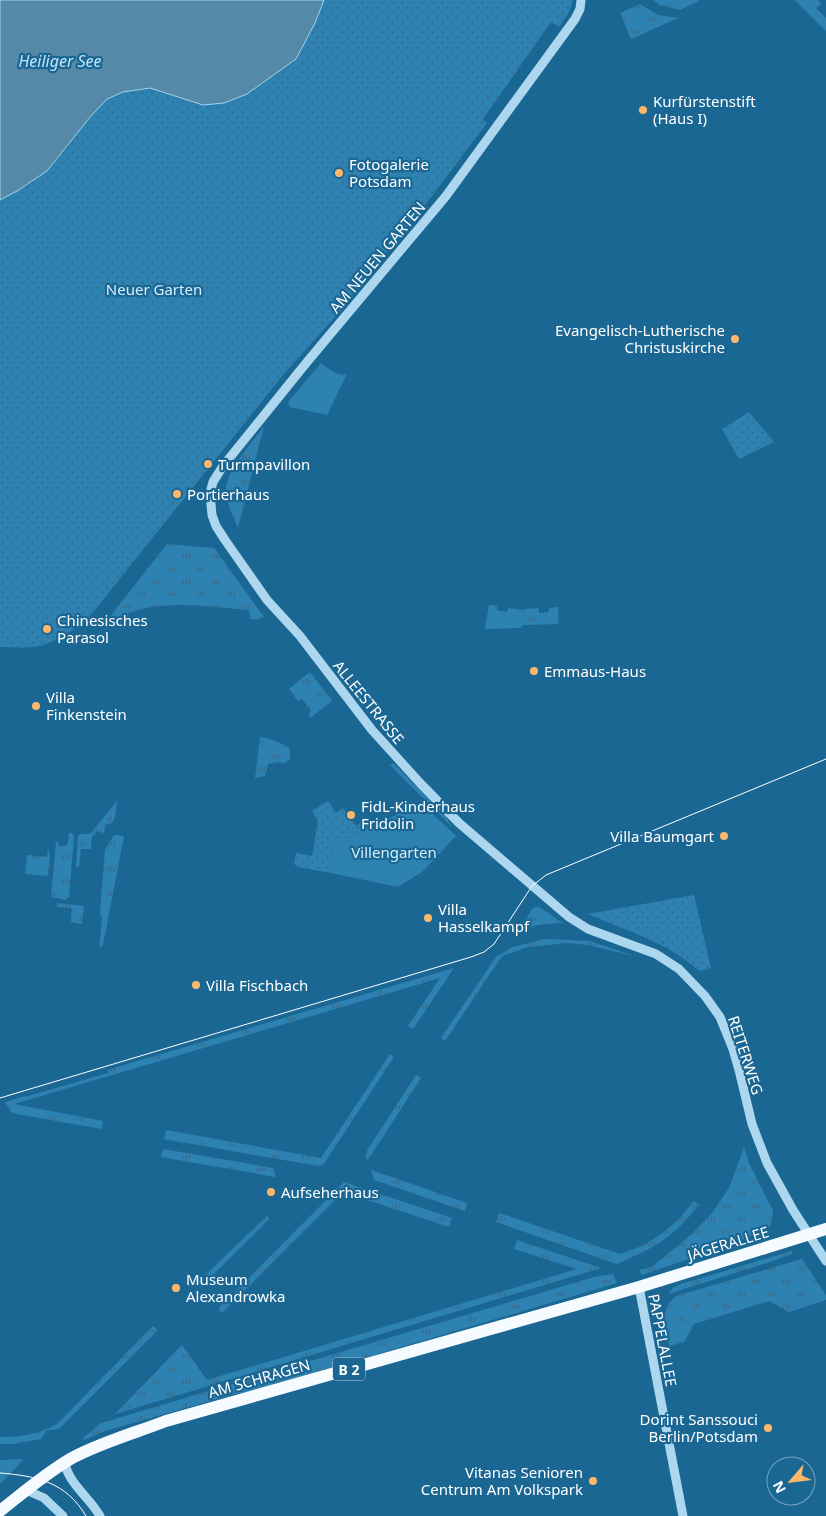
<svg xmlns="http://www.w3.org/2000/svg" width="826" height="1516" viewBox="0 0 826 1516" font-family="'Noto Sans',sans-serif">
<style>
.grass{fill:url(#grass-tufts)}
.park{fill:url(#park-dots)}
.garden{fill:#2e82b2}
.water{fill:#5589a7;stroke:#a0d5f1}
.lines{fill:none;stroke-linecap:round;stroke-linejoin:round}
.tertiary{stroke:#add7ef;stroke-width:9}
.primary{stroke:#f5fbff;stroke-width:12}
.tram{stroke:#fff;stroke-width:1}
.poi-dot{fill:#ffb86b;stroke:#1b6794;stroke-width:2}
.labels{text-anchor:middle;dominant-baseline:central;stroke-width:4.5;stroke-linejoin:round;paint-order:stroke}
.shield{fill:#1b6794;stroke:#bbd1df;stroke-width:1}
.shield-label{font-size:14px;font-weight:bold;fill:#fff}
.poi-label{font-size:15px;fill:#fff;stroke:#1b6794;text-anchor:start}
.street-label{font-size:15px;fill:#fff;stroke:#1b6794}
.park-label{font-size:15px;fill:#d3edfb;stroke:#1b6794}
.water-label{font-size:16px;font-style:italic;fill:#c0e3f7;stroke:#1b6794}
</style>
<defs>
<pattern id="grass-tufts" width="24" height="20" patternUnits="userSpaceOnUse" patternTransform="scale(1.25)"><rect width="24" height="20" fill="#2e82b2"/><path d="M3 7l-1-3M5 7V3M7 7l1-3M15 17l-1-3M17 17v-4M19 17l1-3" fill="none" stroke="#3c6a84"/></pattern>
<pattern id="park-dots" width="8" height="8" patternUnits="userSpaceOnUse" patternTransform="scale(1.25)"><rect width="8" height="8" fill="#2e82b2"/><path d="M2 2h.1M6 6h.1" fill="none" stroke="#3c6a84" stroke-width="1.8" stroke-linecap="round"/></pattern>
</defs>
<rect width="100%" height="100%" fill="#1b6794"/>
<g class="grass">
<path d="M653,0H698L699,1L680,10L660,5Z"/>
<path d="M640,4L658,15L678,18L631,39L620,13Z"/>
<path d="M264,426L238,528C233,516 226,503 226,490C226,470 253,442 264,426Z"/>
<path d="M167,544L214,548L264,617L257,620L250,619L249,610C209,607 168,599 128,613L130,622L116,626L111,625L109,618Z"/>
<path d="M558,607L559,624L523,625L525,609L539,608V613L548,612L549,608Z"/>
<path d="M310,672L332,701L310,718L309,713L311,711L302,699L298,701L289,689Z"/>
<path d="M260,737C272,739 280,742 290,749V759L285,763L277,762L268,764L265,776L255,778Z"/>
<path d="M393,763L446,817L452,827L390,765Z"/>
<path d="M117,801L115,818L112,823L105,825L104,833L96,831L95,835L92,836L91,849H81L79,866L76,868L78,836L81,834H90Z"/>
<path d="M69,833H72L74,836L69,897L65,900L51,897L56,842H58L59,846H66L68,843Z"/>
<path d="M114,835L124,836L103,945L99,948L102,919L100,912L105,850Z"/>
<path d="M48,848L50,857L48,876L25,874L27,855L47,857Z"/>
<path d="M57,903L84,906L82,924L71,922L72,908L57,907Z"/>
<path d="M539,907L563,923C546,923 532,925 517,932L533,908Z"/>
<path d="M545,939L590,941L634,956L588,945L568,943L528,947L502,956L445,1041L441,1038L496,957L513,947Z"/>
<path d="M454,968L413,1029L408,1026L440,978L14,1104L103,1121L102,1129L16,1114L11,1112L5,1103V1102L25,1096V1097L108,1073L107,1070Z"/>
<path d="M390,1054L394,1057L323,1165L318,1166L164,1139L166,1130L321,1158Z"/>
<path d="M416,1075L421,1078L368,1160L365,1157L368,1149Z"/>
<path d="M744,1147L749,1163L773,1211L772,1221L768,1229L730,1245L642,1275L639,1270L652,1267L692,1234L712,1213L729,1188Z"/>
<path d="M163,1149L273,1168L276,1177L161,1157Z"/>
<path d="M371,1170L467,1203L465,1211L374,1180Z"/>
<path d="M344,1182L452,1218L449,1227L343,1192L222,1313L218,1309Z"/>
<path d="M694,1201L699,1205C673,1237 655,1248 617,1264L496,1222L499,1213L620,1254L642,1246L660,1235L677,1221Z"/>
<path d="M267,1216L269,1219L201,1287L197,1283Z"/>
<path d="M517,1240L601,1268L115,1414L182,1345L207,1380L577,1269L514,1249Z"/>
<path d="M792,1251V1254L776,1260L668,1294L673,1288L681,1284Z"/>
<path d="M802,1259L826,1295V1300L789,1312L769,1301L694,1324L684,1342L669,1346C666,1328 659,1309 676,1296Z"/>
<path d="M613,1274L617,1283L254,1391L235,1394L105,1431L84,1440L83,1438L101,1423L594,1277Z"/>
<path d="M153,1326L158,1330L59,1429L47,1430L41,1439L12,1444H0V1437C19,1437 41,1434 57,1424Z"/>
<path d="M24,1459L0,1484V1460Z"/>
</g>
<g class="park">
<path d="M324,0H573L569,12L559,27L551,22L483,119L487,123L426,204L352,295L353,297L283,375L94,611C81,626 62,638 43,645C30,649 14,647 0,647V200L17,191L47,171L90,117L107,99L123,92L150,88L183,99L315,23Z"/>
<path d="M749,412L774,442L739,459L722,429Z"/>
<path d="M328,801L336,813L343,808L356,826L365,820L371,827L334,845L331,873L298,867L294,864L296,853L312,856L318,821L312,811Z"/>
<path d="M694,895L711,968L699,971C668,942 626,931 588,914Z"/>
</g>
<g class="garden">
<path d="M795,0H818L821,4L817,8L813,5L826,18V31Z"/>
<path d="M321,363C328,368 337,377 347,374L327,415L290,407L288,404L289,401Z"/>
<path d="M489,605L497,606V610L507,612L508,608L525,610L523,626L521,628L485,629Z"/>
<path d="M421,803L456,836L422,872L398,887L331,873L334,845Z"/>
</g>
<path class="water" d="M0,0H324L315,23L296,59L247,94L224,103L203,105L150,88L123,92L107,99L90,117L47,171L17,191L0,200Z"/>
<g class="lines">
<g class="tertiary">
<path d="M581,0L580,9L575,19L446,196L307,362L223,466L213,482L210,493L212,515L216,526L225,540L267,600L300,636L372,730L420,783L459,823L569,917L588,929L656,954L679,969L705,996L720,1017L733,1049L739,1070L752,1124L767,1163L793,1210L826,1261"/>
<path d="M639,1287L683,1516"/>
<path d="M65,1463C68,1483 90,1498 100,1516"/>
<path d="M26,1490L44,1498L63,1516"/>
</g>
<path class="primary" d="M0,1511C24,1492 46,1473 72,1458C102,1442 135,1433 166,1421L639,1287L826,1229"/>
<g class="tram">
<path d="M0,1098L471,957L484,952L494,944L532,886L546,875L826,759"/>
<path d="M0,1473C37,1476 66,1482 86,1516"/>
</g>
</g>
<g class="poi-dot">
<circle cx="643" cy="110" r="5"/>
<circle cx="339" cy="173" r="5"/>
<circle cx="735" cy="339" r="5"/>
<circle cx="208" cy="464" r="5"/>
<circle cx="177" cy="494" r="5"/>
<circle cx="47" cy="629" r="5"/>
<circle cx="534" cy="671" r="5"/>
<circle cx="36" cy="706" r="5"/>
<circle cx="351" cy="815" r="5"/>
<circle cx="724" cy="836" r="5"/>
<circle cx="428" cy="918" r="5"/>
<circle cx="196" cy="985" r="5"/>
<circle cx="271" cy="1192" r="5"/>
<circle cx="176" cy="1288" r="5"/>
<circle cx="768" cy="1428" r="5"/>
<circle cx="593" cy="1481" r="5"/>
</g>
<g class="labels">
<rect class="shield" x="333" y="1357.5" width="32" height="23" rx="4"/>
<g class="shield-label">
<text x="349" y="1369">B 2</text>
</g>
<g class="poi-label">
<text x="653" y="101">Kurfürstenstift<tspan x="653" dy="17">(Haus I)</tspan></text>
<text x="349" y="164">Fotogalerie<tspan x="349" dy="17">Potsdam</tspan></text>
<text x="725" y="330" text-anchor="end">Evangelisch-Lutherische<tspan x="725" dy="17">Christuskirche</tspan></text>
<text x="218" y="464">Turmpavillon</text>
<text x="187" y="494">Portierhaus</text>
<text x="57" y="620">Chinesisches<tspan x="57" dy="17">Parasol</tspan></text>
<text x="544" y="671">Emmaus-Haus</text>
<text x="46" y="697">Villa<tspan x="46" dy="17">Finkenstein</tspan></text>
<text x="361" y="806">FidL-Kinderhaus<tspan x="361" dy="17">Fridolin</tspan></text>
<text x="714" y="836" text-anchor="end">Villa Baumgart</text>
<text x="438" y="909">Villa<tspan x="438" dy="17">Hasselkampf</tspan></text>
<text x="206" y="985">Villa Fischbach</text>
<text x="281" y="1192">Aufseherhaus</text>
<text x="186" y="1279">Museum<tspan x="186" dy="17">Alexandrowka</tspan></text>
<text x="758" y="1419" text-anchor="end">Dorint Sanssouci<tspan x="758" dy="17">Berlin/Potsdam</tspan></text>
<text x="583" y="1472" text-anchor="end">Vitanas Senioren<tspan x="583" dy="17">Centrum Am Volkspark</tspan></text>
</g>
<g class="street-label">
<text transform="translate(377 257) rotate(-50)">AM NEUEN GARTEN</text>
<text transform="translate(369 702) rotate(51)">ALLEESTRASSE</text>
<text transform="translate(746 1055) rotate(72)">REITERWEG</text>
<text transform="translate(728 1243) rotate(-17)">JÄGERALLEE</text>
<text transform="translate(663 1340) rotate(79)">PAPPELALLEE</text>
<text transform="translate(259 1378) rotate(-16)">AM SCHRAGEN</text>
</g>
<g class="park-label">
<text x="154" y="289">Neuer Garten</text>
<text x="394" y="852">Villengarten</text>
</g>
<g class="water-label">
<text x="60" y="61">Heiliger See</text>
</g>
</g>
<g transform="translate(791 1481) rotate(242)"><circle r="24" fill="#1b6794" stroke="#76a4bf"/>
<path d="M0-4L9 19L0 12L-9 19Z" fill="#ffb86b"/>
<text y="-8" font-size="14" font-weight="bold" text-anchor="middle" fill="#ffffff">N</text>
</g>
</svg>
